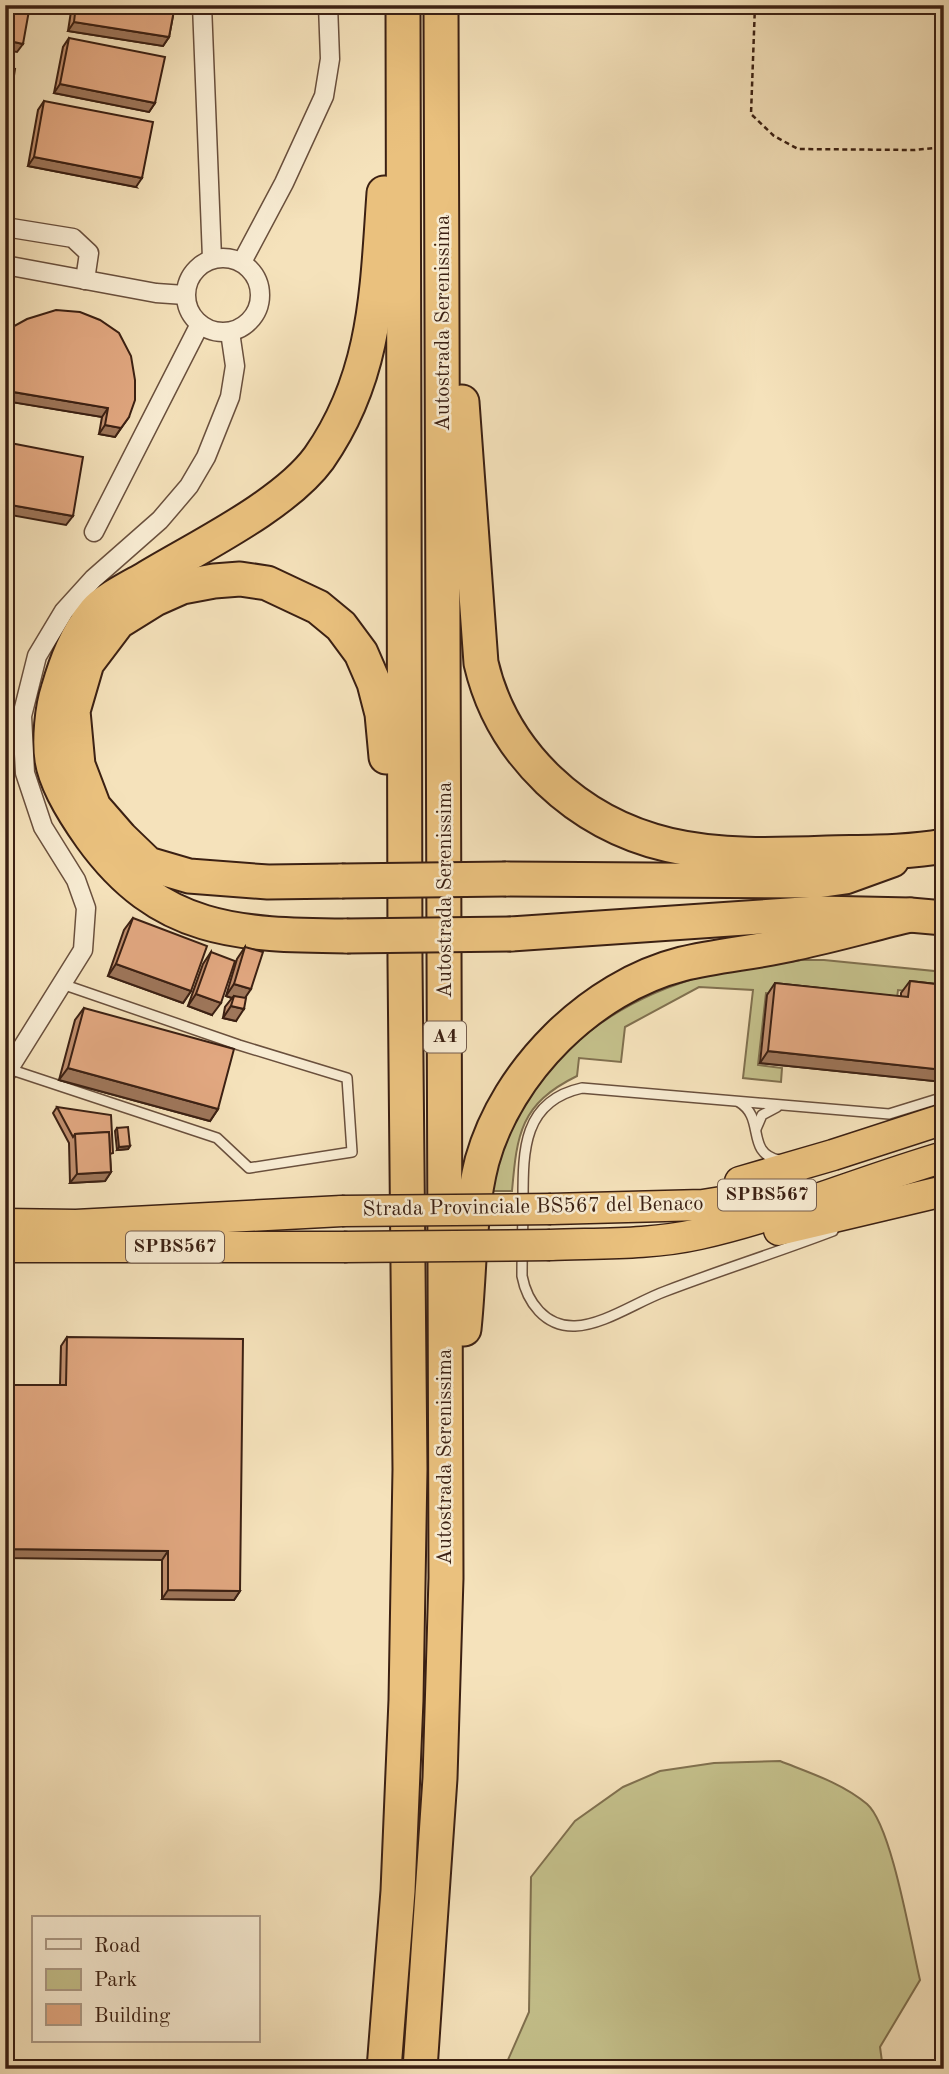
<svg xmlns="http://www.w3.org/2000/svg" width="949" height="2074" viewBox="0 0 949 2074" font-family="'Old Standard TT',serif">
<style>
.green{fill:#c4c08b;stroke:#80704f;stroke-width:2}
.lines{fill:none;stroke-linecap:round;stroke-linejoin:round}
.service-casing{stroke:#6a503d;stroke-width:12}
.minor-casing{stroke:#6a503d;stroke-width:21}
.trunk-casing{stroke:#3b2013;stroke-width:33}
.motorway-casing{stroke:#3b2013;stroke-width:37}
.path{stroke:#3b2013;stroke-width:2.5;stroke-dasharray:5 3.5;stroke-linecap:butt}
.service{stroke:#f8ecd3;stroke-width:9}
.minor{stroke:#f8ecd3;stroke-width:18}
.trunk{stroke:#eac17e;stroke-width:30}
.motorway{stroke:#eac17e;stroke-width:33}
.trunk-bridge-casing{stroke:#3b2013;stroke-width:33;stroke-linecap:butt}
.motorway-bridge-casing{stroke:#3b2013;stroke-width:37;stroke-linecap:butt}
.trunk-bridge{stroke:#eac17e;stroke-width:30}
.motorway-bridge{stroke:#eac17e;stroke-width:33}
.wall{fill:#c2906f;stroke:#3b2013;stroke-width:2}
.shaded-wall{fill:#9e765a;stroke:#3b2013;stroke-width:2}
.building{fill:#e2a881;stroke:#3b2013;stroke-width:2}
.labels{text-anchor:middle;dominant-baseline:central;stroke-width:5;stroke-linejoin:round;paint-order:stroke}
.shield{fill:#f8ecd3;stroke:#745d4d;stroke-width:2}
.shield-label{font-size:19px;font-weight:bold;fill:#3b2013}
.street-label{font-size:21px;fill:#3b2013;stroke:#f8ecd3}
</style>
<rect width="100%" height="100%" fill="#f5e2bb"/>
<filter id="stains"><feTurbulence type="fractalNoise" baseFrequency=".00286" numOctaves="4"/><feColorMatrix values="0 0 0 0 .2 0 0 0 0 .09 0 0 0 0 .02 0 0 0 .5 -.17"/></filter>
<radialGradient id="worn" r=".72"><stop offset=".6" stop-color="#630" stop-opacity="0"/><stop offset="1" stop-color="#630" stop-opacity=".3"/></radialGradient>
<g class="green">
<path d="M801,960H824L944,972V995L898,990L896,1006L766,993L758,1065L782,1068L781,1082L743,1078L753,990L699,987L625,1027L621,1062L579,1058L577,1076C520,1104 517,1134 512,1191H488C494,1175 498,1157 505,1141C542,1053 617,999 707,975C737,967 770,965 801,960Z"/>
<path d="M780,1761C810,1773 842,1783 867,1804C892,1826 911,1943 920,1980L880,2047L883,2069H504L529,2012L531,1877L575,1821L623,1787L660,1771L714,1763Z"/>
</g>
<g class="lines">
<g class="service-casing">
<g id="service">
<path d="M9,1069L217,1138L249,1168L352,1152L347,1078L239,1045L62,984"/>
<path d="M739,1102C766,1118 745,1153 779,1160"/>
<path d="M756,1129L762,1115L777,1107"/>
<path d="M833,1231C778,1252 721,1270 666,1291C638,1301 604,1325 575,1326C545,1327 527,1302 522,1276C522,1250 523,1225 523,1200C523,1150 523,1101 582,1088L889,1114L944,1097"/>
</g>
</g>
<g class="minor-casing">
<g id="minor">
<path d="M202,5L212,258"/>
<path d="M5,227L73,238L89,253L85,280"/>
<circle cx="223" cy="295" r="37"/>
<path d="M242,262L284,183L324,96L330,59L328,5"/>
<path d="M5,265L156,293L185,295"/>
<path d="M94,532L200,324"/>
<path d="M5,1075L83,950L86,908L76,880L43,827L25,773L22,716L37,656L64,611L93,579L160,520L189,486L206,457L230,397L235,366L230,332"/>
</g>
</g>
<g class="trunk-casing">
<g id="trunk">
<path d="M740,1182L833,1155L944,1119"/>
<path d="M551,1209L703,1205L797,1190"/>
<path d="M5,1224L76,1225L342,1211"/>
<path d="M779,1230L944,1191"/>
<path d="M550,1245C599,1243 650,1245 699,1234C783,1215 862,1181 944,1157"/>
<path d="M5,1247H344"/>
</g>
</g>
<g class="motorway-casing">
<g id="motorway">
<path d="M462,402L481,663C502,754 578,824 669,845C720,857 775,855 827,853C866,852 905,853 944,846"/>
<path d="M506,879L817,881L845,877L892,860"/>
<path d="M342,881L268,882L189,876L148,864L121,838L94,807L78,765L73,711L87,663L118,622L155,599L182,587L214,581L240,579L267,583L318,607L341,626L361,653L374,683L382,714L386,757"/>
<path d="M511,934L818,913L910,915L944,918"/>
<path d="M347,936C238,935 160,933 91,837C76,816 56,785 52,760C49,740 52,708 58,690C66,662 76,635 95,612C105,600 131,587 145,579C196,548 284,506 319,458C377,375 377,290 384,193"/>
<path d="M464,1329C470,1273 468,1215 482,1161C507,1071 591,987 682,964C719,955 759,952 796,943C834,935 872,924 910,915"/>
<path d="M384,2069L398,1891L406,1700L410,1469L405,962L403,5"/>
<path d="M420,2069L440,1778L446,1578L441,5"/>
</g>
</g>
<path class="path" d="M755,5L751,114L774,136L798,149L915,150L944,147"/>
<use href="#service" class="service"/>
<use href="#minor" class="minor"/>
<use href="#trunk" class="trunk"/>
<use href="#motorway" class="motorway"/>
<g class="trunk-bridge-casing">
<g id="trunk-bridge">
<path d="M342,1211L551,1209"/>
<path d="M344,1247L550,1245"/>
</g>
</g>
<g class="motorway-bridge-casing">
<g id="motorway-bridge">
<path d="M342,881L506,879"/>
<path d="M347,936L511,934"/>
</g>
</g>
<use href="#trunk-bridge" class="trunk-bridge"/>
<use href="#motorway-bridge" class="motorway-bridge"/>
</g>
<g class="wall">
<path d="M72,5H175L169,37L163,46L68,31Z"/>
<path d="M69,38L155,103L149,112L54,93L63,47Z"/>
<path d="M44,101L136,187L28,166L38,110Z"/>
<path d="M5,331L129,417L115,437L99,434L102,417L6,401Z"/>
<path d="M133,918L191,991L183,1003L108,976L124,930Z"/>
<path d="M245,947V998L236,1021L223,1018L225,1007L232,998L226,996L237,959Z"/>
<path d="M211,952L212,1015L188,1006L203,964Z"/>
<path d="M910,981L944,985L943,1082L760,1063L767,995L775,983L901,997V993Z"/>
<path d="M84,1008L218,1109L210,1121L59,1080L75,1020Z"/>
<path d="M57,1107L110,1157L111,1172L105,1181L70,1183L69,1143L53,1113Z"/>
<path d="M117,1128L130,1146L128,1149L117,1150L115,1131Z"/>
<path d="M67,1337L240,1591L234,1600L162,1599V1560L60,1385L61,1346Z"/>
</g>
<g class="shaded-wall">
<path d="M74,22L169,37L163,46L68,31Z"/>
<path d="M5,40L23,44L17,52L5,50Z"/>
<path d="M60,84L155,103L149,112L54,93Z"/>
<path d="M34,157L142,178L136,187L28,166Z"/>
<path d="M7,391L108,408L102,417L5,401Z"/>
<path d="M105,425L121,428L115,437L99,434Z"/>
<path d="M5,504L73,516L66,525L5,514Z"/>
<path d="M116,964L191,991L183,1003L108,976Z"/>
<path d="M234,984L251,989L243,1001L234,996L232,998L226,996Z"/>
<path d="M196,994L221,1003L212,1015L188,1006Z"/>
<path d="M231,1006L244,1009L236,1021L223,1018Z"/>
<path d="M768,1051L944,1070V1081L943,1082L760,1063Z"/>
<path d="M68,1068L218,1109L210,1121L59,1080Z"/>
<path d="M130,1146L128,1149L117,1150L119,1147Z"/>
<path d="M111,1172L105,1181L70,1183L77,1174Z"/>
<path d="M5,1549L168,1551L162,1560L5,1558Z"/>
<path d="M168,1590L240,1591L234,1600L162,1599Z"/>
</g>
<g class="building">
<path d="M5,5H30L23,44L5,40Z"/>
<path d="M76,5H175L169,37L74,22Z"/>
<path d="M69,38L165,57L155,103L60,84Z"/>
<path d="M5,68L15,69L5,136Z"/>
<path d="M44,101L153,122L142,178L34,157Z"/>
<path d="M56,310L80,312L100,320L119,333L131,356L135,380V400L129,417L121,428L105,425L108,408L7,391L5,404V331L27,319Z"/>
<path d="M5,442L83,457L73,516L5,504Z"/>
<path d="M133,918L207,946L191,991L116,964Z"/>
<path d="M245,947L263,952L251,989L234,984Z"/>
<path d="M211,952L235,961L221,1003L196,994Z"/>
<path d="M910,981L944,985V1070L768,1051L775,983L908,997Z"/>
<path d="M234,996L246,998L244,1009L231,1006Z"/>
<path d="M84,1008L234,1049L218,1109L68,1068Z"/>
<path d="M57,1107L111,1115L113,1153L110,1154L109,1132L75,1134L73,1137Z"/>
<path d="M128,1127L130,1146L119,1147L117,1128Z"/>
<path d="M109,1132L111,1172L77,1174L75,1134Z"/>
<path d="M67,1337L243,1339L240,1591L168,1590V1551L5,1549V1385H66Z"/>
</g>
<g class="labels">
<g class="shield">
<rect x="424" y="1021.5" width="42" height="31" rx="5"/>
<rect x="718" y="1179.5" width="98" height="31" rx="5"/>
<rect x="126" y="1231.5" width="98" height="31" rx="5"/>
</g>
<g class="shield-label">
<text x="445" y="1037">A4</text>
<text x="767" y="1195">SPBS567</text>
<text x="175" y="1247">SPBS567</text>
</g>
<g class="street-label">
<text transform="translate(443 323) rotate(-90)">Autostrada Serenissima</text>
<text transform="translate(445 890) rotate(-90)">Autostrada Serenissima</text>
<text transform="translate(533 1207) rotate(-1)">Strada Provinciale BS567 del Benaco</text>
<text transform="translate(445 1457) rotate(-90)">Autostrada Serenissima</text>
</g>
</g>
<rect width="949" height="2074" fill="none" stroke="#f5e2bb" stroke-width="28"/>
<rect x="7" y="7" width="935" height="2060" fill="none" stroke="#3b2013" stroke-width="3.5"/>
<rect x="14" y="14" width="921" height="2046" fill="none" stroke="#3b2013" stroke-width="2"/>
<rect x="32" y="1916" width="228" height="126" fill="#f8ecd3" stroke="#ac9a86" stroke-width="2"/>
<rect x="46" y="1939" width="35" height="10" fill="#f8ecd3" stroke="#ac9a86" stroke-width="2"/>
<text x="94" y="1952" font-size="21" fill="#3b2013">Road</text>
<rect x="46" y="1969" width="35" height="21" fill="#c4c08b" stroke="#ac9a86" stroke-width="2"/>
<text x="94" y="1986" font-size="21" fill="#3b2013">Park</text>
<rect x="46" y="2004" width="35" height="21" fill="#e2a881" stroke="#ac9a86" stroke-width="2"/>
<text x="94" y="2022" font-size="21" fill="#3b2013">Building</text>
<rect width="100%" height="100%" filter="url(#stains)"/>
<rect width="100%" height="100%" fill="url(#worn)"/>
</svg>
